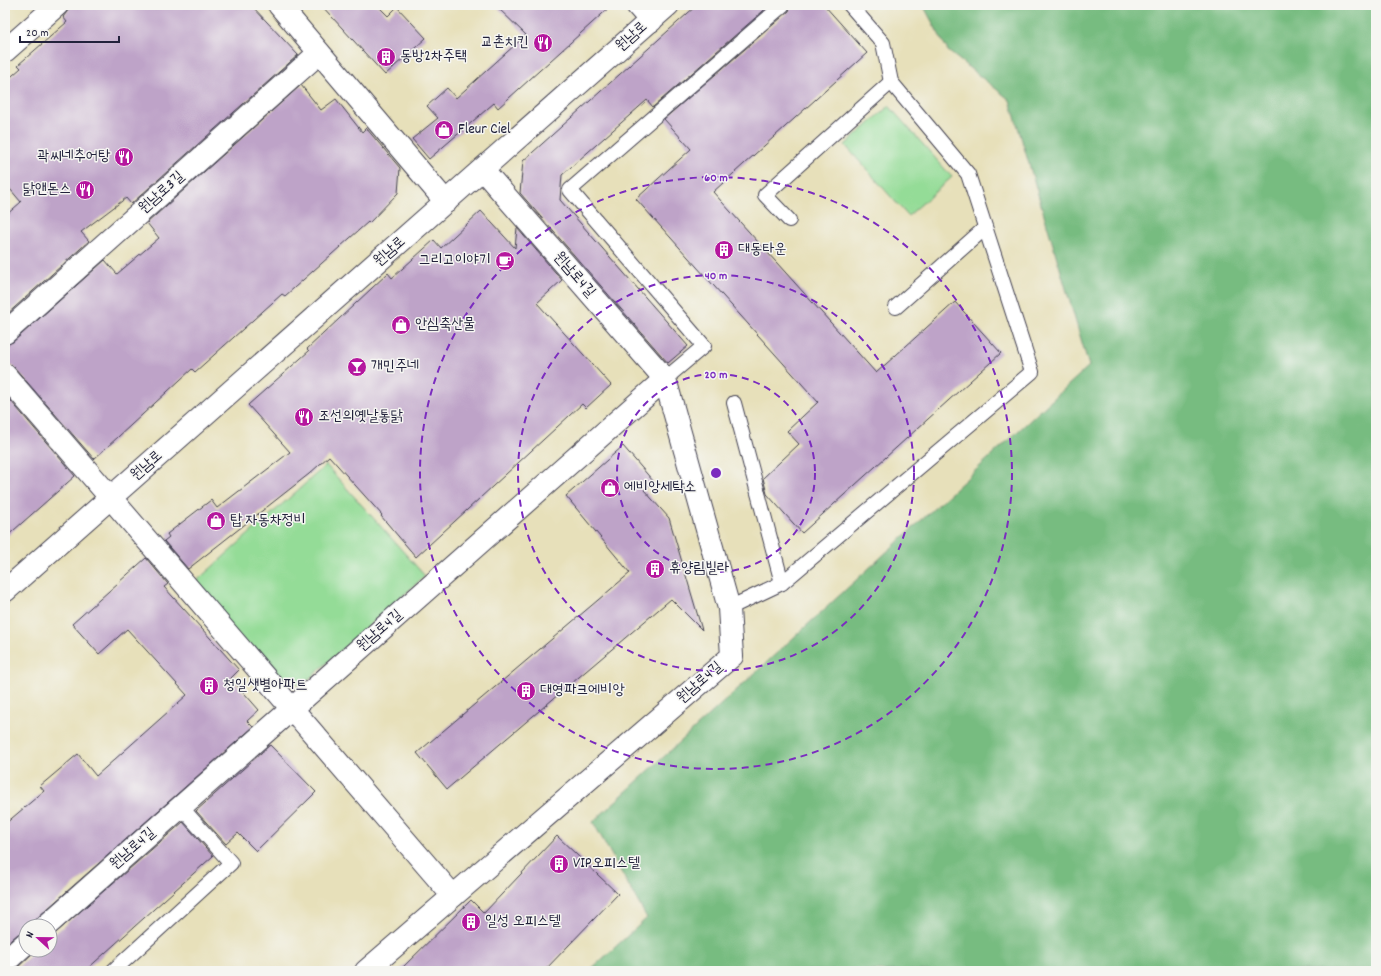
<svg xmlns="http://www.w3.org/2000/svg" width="1381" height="976" viewBox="0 0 1381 976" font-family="Dekko,'Poor Story',sans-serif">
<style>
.green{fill:#94dc97;stroke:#5b7f69}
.forest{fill:#77bc80;stroke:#4c6f5e}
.building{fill:#bea3c8}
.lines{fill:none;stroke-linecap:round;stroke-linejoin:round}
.lane-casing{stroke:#403e4e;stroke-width:16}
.street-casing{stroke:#403e4e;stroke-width:24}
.secondary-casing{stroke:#403e4e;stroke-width:24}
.lane{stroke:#fff;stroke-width:14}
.street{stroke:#fff;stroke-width:22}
.secondary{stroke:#fff;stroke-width:22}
.ring{fill:none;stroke:#7b2cbf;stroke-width:2;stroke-dasharray:7 5}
.labels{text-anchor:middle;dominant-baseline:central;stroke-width:3;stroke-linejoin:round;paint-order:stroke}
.street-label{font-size:15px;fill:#22223b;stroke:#f6f6f2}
.poi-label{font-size:15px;fill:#22223b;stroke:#f6f6f2;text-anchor:start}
.centre{fill:#7b2cbf;stroke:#f6f6f2;stroke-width:2}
.ring-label{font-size:12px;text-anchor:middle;font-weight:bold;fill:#7b2cbf;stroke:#f6f6f2;stroke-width:3;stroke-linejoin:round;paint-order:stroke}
</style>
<rect width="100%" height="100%" fill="#f6f6f2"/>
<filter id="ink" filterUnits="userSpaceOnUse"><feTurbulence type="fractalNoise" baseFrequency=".025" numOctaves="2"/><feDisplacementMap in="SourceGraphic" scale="8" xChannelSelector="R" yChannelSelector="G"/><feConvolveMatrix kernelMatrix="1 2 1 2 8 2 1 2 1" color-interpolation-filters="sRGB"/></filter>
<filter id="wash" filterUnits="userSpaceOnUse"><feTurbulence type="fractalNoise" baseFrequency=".012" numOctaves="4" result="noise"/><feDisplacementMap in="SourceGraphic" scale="16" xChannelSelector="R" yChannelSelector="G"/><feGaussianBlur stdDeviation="0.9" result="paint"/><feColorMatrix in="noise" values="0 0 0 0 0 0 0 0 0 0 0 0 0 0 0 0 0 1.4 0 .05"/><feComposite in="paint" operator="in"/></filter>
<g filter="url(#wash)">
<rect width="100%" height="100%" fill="#e7e0ba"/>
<g class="green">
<path d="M889,106L952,177L908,216L845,145Z"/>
<path d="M326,465L425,576L301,686L267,670L192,585Z"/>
</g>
<path class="forest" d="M923,5H1376V971H589L647,918L593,822L1089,366L1010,100L948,51Z"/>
<g id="blocks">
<g class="building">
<path d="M69,5H251L298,55L131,204L126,198L81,232L89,241L5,316V216L21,202L5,183V82L21,68L18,65L67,22L63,17L69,9Z"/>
<path d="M321,5H377L388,16L397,7L426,38L385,75Z"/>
<path d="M495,5H612L498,108L494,103L429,159L412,139L438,118L427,106L447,88L456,98L526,35Z"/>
<path d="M697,5H770L653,107L647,100L562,175L560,200L688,346L668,363L520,193L523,161Z"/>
<path d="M791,5H824L867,53L713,192L876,373L955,302L1001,353L802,533L767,494L763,478L799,444L787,431L818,402L636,199L691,149L664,119L789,11Z"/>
<path d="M301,85L321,110L336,99L362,132L366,128L400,168L398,193L369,223L368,222L285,296L282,294L195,372L192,369L94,459L14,367L5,363V345L13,342L105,260L117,274L159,238L147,223Z"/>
<path d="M481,211L515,248L517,228L562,280L537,303L611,385L586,408L582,404L416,557L381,516L382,515L329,456L309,474L188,569L164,541L169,537L167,534L211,500L217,508L290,452L248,405L309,351L307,349L388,273L392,278L434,240L441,248Z"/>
<path d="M5,394L75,476L5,538Z"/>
<path d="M623,446L653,481L644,490L669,518L702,630L671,599L447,789L417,753L630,573L566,496Z"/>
<path d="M146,558L168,584L164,587L239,670L231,678L259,710L247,721L253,727L38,917L34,926H26V931L18,934L5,945V824L44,791L40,786L78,754L96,776L187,695L127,629L99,654L72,624Z"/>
<path d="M270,745L316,792L256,851L238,833L226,844L196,811Z"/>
<path d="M183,822L213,856L85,971H14L36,950H50V938Z"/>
<path d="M557,836L618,894L544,971H399L471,900L484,913Z"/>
</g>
</g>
</g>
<g filter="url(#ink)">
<use href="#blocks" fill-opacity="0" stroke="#403e4e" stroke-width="1"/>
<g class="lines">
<g class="lane-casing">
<g id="lane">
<path d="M789,220L765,195L891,82"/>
<path d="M896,307L985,228"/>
<path d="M665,379L704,346L570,190L783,5"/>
<path d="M734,403L782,583"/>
<path d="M729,608L782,583L1032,372L968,174L891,82L883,43L850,5"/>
<path d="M113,971L231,863L181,807"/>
</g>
</g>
<g class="street-casing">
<g id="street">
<path d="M279,5L446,202"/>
<path d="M637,5L651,21"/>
<path d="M5,51L57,5"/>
<path d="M5,333L319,53"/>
<path d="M5,375L453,896"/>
<path d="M46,926L665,379"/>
<path d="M5,962L26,943"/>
<path d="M366,971L732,656L729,608L665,379L483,170"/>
</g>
</g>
<g class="secondary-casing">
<path id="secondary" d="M5,591L668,5"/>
</g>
<use href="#lane" class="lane"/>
<use href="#street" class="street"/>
<use href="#secondary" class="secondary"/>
</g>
</g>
<g class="ring">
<circle cx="716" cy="473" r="99"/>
<circle cx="716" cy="473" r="198"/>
<circle cx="716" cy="473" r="296"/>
</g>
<defs>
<g id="restaurant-disc" transform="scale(1)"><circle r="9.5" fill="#b5179e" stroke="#f6f6f2"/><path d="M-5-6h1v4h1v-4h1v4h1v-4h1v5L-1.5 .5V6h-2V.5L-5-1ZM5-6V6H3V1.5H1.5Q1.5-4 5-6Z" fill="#fff"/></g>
<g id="building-disc" transform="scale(1)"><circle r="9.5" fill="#b5179e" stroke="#f6f6f2"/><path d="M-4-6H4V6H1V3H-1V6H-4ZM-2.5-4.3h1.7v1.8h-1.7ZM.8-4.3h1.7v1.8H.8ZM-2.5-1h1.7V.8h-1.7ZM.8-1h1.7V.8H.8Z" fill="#fff"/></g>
<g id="shop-disc" transform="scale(1)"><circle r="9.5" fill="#b5179e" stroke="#f6f6f2"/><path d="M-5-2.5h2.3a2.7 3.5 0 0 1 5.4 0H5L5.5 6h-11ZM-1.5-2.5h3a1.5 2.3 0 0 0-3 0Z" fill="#fff"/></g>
<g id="cafe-disc" transform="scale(1)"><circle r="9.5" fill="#b5179e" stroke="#f6f6f2"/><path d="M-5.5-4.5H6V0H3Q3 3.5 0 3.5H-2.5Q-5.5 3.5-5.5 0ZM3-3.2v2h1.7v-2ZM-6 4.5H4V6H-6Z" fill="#fff"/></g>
<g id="bar-disc" transform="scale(1)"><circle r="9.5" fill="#b5179e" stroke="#f6f6f2"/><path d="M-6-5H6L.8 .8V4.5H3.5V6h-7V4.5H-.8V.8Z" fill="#fff"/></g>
</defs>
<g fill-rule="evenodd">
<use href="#restaurant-disc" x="543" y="43"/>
<use href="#building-disc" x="386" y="57"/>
<use href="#shop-disc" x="444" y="130"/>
<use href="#restaurant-disc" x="124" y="157"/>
<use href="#restaurant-disc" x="85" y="190"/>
<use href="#building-disc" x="724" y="250"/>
<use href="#cafe-disc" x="505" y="261"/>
<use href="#shop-disc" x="401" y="325"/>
<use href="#bar-disc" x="357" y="367"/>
<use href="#restaurant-disc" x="304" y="417"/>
<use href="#shop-disc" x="610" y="488"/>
<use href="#shop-disc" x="216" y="521"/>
<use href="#building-disc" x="655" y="569"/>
<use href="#building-disc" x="209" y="686"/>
<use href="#building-disc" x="526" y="691"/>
<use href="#building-disc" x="559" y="864"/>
<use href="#building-disc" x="471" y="922"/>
</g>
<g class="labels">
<g class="street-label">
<text transform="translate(632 37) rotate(-42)">원남로</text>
<text transform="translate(162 193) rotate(-42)">원남로3길</text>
<text transform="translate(390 252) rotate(-41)">원남로</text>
<text transform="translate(574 275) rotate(49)">원남로4길</text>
<text transform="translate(147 466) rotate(-41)">원남로</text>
<text transform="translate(380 631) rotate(-41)">원남로4길</text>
<text transform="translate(700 683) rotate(-41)">원남로4길</text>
<text transform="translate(133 849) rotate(-41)">원남로4길</text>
</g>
<g class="poi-label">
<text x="529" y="43" text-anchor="end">교촌치킨</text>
<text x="400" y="57">동방2차주택</text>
<text x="458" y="130">Fleur Ciel</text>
<text x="110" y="157" text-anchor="end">곽씨네추어탕</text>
<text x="71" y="190" text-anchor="end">닭앤돈스</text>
<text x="738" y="250">대동타운</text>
<text x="491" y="261" text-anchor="end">그리고이야기</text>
<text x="415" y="325">안심축산물</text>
<text x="371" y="367">개민주네</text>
<text x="318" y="417">조선의옛날통닭</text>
<text x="624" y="488">에비앙세탁소</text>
<text x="230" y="521">탑 자동차정비</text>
<text x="669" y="569">휴양림빌라</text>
<text x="223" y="686">청일샛별아파트</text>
<text x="540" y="691">대영파크에비앙</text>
<text x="573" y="864">VIP오피스텔</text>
<text x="485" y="922">일성 오피스텔</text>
</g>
</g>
<circle cx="716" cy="473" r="6" class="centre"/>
<g class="ring-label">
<text x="716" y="181">60 m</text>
<text x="716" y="279">40 m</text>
<text x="716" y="378">20 m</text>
</g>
<rect width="1381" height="976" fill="none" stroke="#f6f6f2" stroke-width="20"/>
<g transform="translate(38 938) rotate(292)"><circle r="19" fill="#f6f6f2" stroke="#a1a1a9"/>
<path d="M0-3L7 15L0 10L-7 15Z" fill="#b5179e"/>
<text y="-6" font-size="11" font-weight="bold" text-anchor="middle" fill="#22223b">N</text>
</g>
<path d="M20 36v6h99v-6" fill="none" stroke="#22223b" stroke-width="2"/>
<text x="26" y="36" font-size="12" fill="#22223b" stroke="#f6f6f2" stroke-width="3" paint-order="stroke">20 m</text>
</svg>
